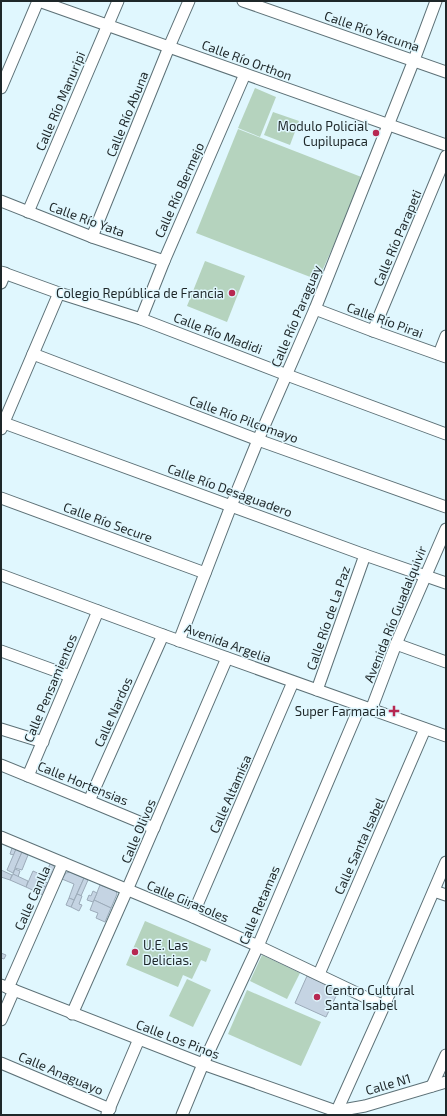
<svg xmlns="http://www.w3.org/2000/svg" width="447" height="1116" viewBox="0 0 447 1116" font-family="'Exo 2',sans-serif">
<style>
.green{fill:#b5d3be}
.building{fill:#c5d4e3;stroke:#9cabb9}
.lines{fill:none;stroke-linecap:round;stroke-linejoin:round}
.minor-casing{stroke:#5d7177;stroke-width:13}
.minor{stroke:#fff;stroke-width:11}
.poi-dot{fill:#b72751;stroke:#e0f7fe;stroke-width:1.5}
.labels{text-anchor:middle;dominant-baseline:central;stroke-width:3;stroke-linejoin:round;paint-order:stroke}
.street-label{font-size:13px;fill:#1e2729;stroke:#e0f7fe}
.poi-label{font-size:13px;fill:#1e2729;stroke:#e0f7fe;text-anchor:end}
</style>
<rect width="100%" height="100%" fill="#e0f7fe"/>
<g class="green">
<path d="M255,88L276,97L260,137L238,128Z"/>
<path d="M273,112L299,121L290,145L264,135Z"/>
<path d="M238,129L364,178L318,280L196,233Z"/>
<path d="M205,261L245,276L227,322L187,306Z"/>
<path d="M145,921L211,949L206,962L201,960L192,979L183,975L178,987L126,965Z"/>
<path d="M262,955L300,973L287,999L250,981Z"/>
<path d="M187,979L211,990L193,1027L169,1016Z"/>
<path d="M247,990L321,1022L301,1066L228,1034Z"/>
</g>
<g class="building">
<path d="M12,848L16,849L14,855L10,854Z"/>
<path d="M16,849L22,852L13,873L7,870Z"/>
<path d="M22,852L28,855L22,870L15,868Z"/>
<path d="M50,864L53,865L55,868L50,878L45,876Z"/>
<path d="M15,869L20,871L18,877L13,874Z"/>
<path d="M1,870L12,875L10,880L1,877Z"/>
<path d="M33,871L42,875L38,884L46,887L43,895L26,887Z"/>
<path d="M70,872L84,878L74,900L69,898L74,884L62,879L66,873Z"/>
<path d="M13,874L28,881L26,887L10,880Z"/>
<path d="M84,878L88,880L81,896L77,894Z"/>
<path d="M40,880L48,883L46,887L38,884Z"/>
<path d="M100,885L116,891L117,894L111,908L94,900Z"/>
<path d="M93,891L97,893L93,902L87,900L89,895L91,896Z"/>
<path d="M77,894L82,896L79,904L82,905L79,911L71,907Z"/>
<path d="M69,898L74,900L71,907L66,905Z"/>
<path d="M94,900L111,908L105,922L96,918L98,913L90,910Z"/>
<path d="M1,953L6,955L4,959L1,958Z"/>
<path d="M307,976L339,990L326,1017L295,1003Z"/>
</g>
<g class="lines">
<g class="minor-casing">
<g id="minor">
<path d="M39,1L446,145"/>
<path d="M243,1L446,72"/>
<path d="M1,88L38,1"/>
<path d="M1,201L92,237L164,261"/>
<path d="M28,212L118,1"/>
<path d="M92,237L169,47L189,1"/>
<path d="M1,272L59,293L141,319L287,375L446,434"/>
<path d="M1,283L5,273"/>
<path d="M315,309L373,331L446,357"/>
<path d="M141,319L164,261L245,74"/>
<path d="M373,331L446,156"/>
<path d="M33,354L258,440L446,507"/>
<path d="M439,354L446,336"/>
<path d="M4,423L365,555L446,583"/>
<path d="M1,429L59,293"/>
<path d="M1,498L205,573"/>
<path d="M1,575L163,635L446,736"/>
<path d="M179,641L231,506L258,440L315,309L414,60L436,1"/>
<path d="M396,644L446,662"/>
<path d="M1,651L70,676"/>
<path d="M317,690L365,555"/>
<path d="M371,710L396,644L446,529"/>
<path d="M1,729L43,742"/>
<path d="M1,765L89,801L154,828"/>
<path d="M28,776L98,611"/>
<path d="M89,801L163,635"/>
<path d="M1,837L193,917L258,946L384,1006"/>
<path d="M434,891L446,895"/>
<path d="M193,917L194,912L293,682"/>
<path d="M319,974L425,729"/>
<path d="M1,985L203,1064L347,1115"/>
<path d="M8,988L63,863"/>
<path d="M72,1014L127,890L227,658"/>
<path d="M1,1020L14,990"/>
<path d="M1,1063L110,1109"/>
<path d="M432,1086L446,1055"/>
<path d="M337,1111L365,1106L446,1082"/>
<path d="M107,1114L139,1039"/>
<path d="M182,1115L203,1064L258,946L360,706"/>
<path d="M335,1115L384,1006L446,862"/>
</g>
</g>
<use href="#minor" class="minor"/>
</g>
<g class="poi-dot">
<circle cx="376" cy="133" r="4"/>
<circle cx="232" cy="293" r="4"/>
<path d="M392 705h4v4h4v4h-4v4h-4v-4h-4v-4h4z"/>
<circle cx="135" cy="952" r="4"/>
<circle cx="317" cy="997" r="4"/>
</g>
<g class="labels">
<g class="street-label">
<text transform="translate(372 31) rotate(19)">Calle Río Yacuma</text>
<text transform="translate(247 60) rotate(20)">Calle Río Orthon</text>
<text transform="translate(60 101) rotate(-67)">Calle Río Manuripi</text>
<text transform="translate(127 114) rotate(-68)">Calle Río Abuna</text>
<text transform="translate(179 190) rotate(-66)">Calle Río Bermejo</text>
<text transform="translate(87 219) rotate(20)">Calle Río Yata</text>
<text transform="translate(397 238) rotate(-67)">Calle Río Parapeti</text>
<text transform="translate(296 316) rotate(-67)">Calle Río Paraguay</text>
<text transform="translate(385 320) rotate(20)">Calle Río Pirai</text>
<text transform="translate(218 333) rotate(21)">Calle Río Madidi</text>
<text transform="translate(244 419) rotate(20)">Calle Río Pilcomayo</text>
<text transform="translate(230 490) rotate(20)">Calle Río Desaguadero</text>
<text transform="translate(108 522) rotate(20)">Calle Río Secure</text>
<text transform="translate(395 614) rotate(-68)">Avenida Río Guadalquivir</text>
<text transform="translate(328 618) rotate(-71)">Calle Río de La Paz</text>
<text transform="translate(228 643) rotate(20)">Avenida Argelia</text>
<text transform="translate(50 688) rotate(-67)">Calle Pensamientos</text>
<text transform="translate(113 712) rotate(-66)">Calle Nardos</text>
<text transform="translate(83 783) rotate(22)">Calle Hortensias</text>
<text transform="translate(230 794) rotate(-66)">Calle Altamisa</text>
<text transform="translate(138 831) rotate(-67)">Calle Olivos</text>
<text transform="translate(359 846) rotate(-66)">Calle Santa Isabel</text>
<text transform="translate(32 898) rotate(-66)">Calle Canlla</text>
<text transform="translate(188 901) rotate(23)">Calle Girasoles</text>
<text transform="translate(259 905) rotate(-67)">Calle Retamas</text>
<text transform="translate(178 1039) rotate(21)">Calle Los Pinos</text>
<text transform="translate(61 1073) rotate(23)">Calle Anaguayo</text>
<text transform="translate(388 1084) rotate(-16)">Calle N1</text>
</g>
<g class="poi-label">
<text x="368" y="126">Modulo Policial<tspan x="368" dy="15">Cupilupaca</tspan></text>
<text x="224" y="293">Colegio República de Francia</text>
<text x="386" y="711">Super Farmacia</text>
<text x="143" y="945" text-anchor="start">U.E. Las<tspan x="143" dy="15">Delicias.</tspan></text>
<text x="325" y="990" text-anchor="start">Centro Cultural<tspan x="325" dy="15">Santa Isabel</tspan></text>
</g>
</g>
<rect width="447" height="1116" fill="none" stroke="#1e2729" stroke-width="4"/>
</svg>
